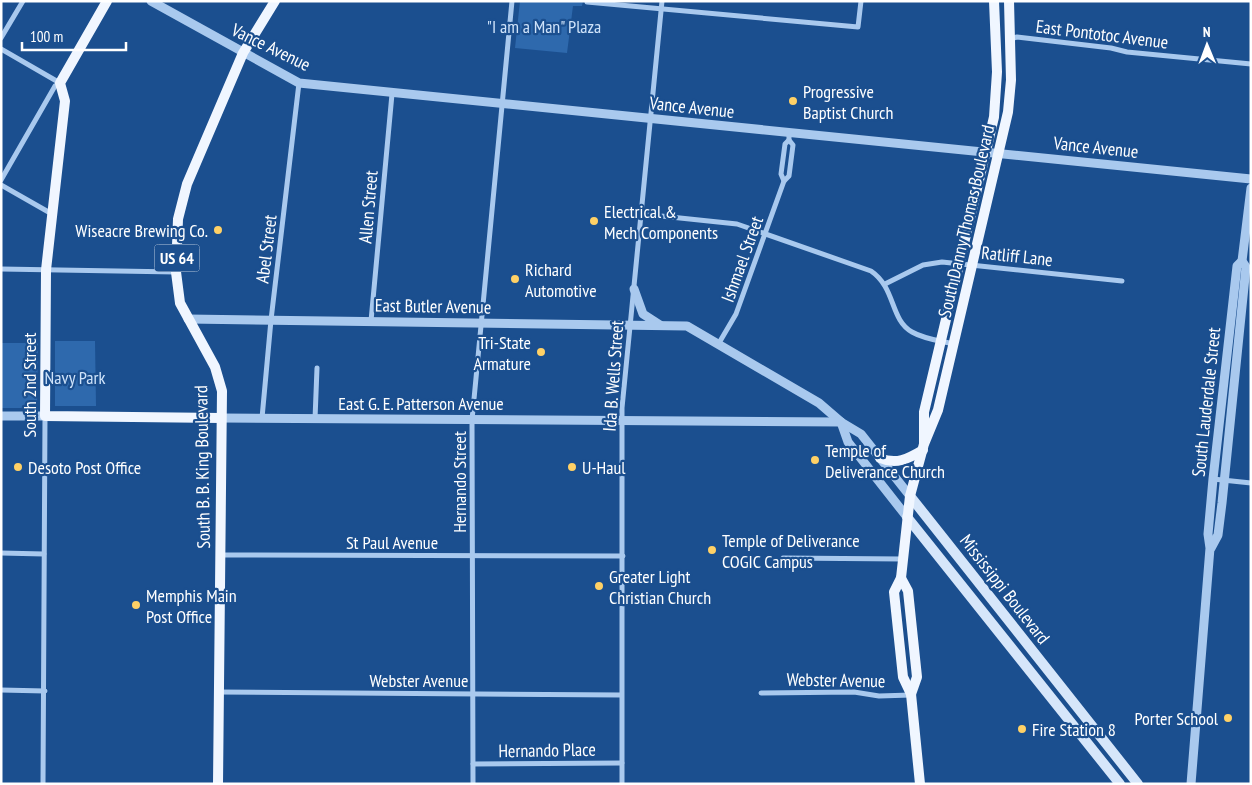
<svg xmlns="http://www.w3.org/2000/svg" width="1252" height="785" viewBox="0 0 1252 785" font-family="'PT Sans Narrow',sans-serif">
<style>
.green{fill:#2e69ad}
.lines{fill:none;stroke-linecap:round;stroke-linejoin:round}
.minor{stroke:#a9c9ee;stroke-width:5}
.tertiary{stroke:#a9c9ee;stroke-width:9}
.secondary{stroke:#d6e6fa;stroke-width:10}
.primary{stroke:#f0f6ff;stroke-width:10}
.poi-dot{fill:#ffd166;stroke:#1b4f8f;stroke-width:2}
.labels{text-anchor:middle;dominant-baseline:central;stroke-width:4.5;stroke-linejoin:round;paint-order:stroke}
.shield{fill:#1b4f8f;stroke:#bbcadd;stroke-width:1}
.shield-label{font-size:16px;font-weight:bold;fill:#fff}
.park-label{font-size:18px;fill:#cfe3fa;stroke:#1b4f8f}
.street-label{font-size:18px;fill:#fff;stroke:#1b4f8f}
.poi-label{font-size:18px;fill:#fff;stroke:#1b4f8f;text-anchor:start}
</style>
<rect width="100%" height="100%" fill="#1b4f8f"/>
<g class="green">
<path d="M520,1H583L582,6H573L567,53L515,48Z"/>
<path d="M55,341H95L96,406H55Z"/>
<path d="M1,343H38L37,406L35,408H1Z"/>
</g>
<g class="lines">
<g class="minor">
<path d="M587,2L858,27L861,1"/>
<path d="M1,38L23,1"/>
<path d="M1010,39L1017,37L1111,48L1127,52L1251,64"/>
<path d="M1,49L60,83L55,86L1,180"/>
<path d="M784,181L781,174L785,144L789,140"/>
<path d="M1,185L52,214"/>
<path d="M642,214L737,224L871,271C896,288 890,320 912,332C924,339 940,341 954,344"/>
<path d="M1,269L176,272"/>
<path d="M885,284L923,265L942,262L1122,281"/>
<path d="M371,321L392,94"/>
<path d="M719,343L736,314L784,181L789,176L793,145L789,140V133"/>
<path d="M262,418L271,320L299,83"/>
<path d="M315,419L317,368"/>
<path d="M1213,479L1251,483"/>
<path d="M1,553L44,554"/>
<path d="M221,555L623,556"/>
<path d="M783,558L902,559"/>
<path d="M1,690L45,691"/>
<path d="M217,692L621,695"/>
<path d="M761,693L854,692L879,696L911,695"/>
<path d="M473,764L622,763"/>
<path d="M43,784L45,416"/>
<path d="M473,784L472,420L512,1"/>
<path d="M622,784V408L662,1"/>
</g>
<g class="tertiary">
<path d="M151,1L299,83L1251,179"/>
<path d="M634,289L643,314L660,325"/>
<path d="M188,319L687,326L819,403L841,422L861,434L910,496"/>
<path d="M1,416H45"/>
<path d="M221,418L841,422"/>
<path d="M841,422L848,442L907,517"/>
<path d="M1211,548L1218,535L1222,503L1246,267L1242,261L1251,188"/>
<path d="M1191,784L1210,548L1208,534L1213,479L1237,266L1242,261"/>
</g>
<g class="secondary">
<path d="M910,496L1138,784"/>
<path d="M907,517L1120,784"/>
</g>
<g class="primary">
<path d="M107,1L60,83L65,101L46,270L45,416L221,418"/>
<path d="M924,443V412L994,117L997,72L994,1"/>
<path d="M880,458C896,465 908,459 923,450"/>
<path d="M901,578L908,591L917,677L911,694"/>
<path d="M218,784L222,391L215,367L180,303L176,272L178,219L187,184L243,53L275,1"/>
<path d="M920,784L911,694L903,677L894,592L901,578L910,496L924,444L938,410L1008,112L1011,80L1009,1"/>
</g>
</g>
<g class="poi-dot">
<circle cx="793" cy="101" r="5"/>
<circle cx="594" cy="221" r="5"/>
<circle cx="218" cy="230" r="5"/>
<circle cx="515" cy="279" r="5"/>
<circle cx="541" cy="352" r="5"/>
<circle cx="815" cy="460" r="5"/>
<circle cx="18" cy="467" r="5"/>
<circle cx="572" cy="467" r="5"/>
<circle cx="712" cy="550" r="5"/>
<circle cx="599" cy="586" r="5"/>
<circle cx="136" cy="605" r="5"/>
<circle cx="1228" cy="718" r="5"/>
<circle cx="1022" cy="729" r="5"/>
</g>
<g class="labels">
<rect class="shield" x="154.5" y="244.5" width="45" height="27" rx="4"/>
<g class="shield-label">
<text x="177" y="258">US 64</text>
</g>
<g class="park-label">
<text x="544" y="26">"I am a Man" Plaza</text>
<text x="75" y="377">Navy Park</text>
</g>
<g class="street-label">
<text transform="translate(1102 34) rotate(7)">East Pontotoc Avenue</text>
<text transform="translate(271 47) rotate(26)">Vance Avenue</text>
<text transform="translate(692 107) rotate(6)">Vance Avenue</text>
<text transform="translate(1096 147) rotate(6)">Vance Avenue</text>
<text transform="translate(368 207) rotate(-85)">Allen Street</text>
<text transform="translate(966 221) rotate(-77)">South Danny Thomas Boulevard</text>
<text transform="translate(266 249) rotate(-83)">Abel Street</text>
<text transform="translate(1017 256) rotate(6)">Ratliff Lane</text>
<text transform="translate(742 259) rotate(-70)">Ishmael Street</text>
<text transform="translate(433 306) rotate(1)">East Butler Avenue</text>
<text transform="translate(613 376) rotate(-86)">Ida B. Wells Street</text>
<text transform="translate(29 385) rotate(-90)">South 2nd Street</text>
<text transform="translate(1206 402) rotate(-84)">South Lauderdale Street</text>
<text x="421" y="403">East G. E. Patterson Avenue</text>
<text transform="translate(202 467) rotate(-91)">South B. B. King Boulevard</text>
<text transform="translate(459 482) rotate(-90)">Hernando Street</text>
<text x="392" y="542">St Paul Avenue</text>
<text transform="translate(1005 589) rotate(52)">Mississippi Boulevard</text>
<text x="419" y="680">Webster Avenue</text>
<text transform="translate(836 680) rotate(1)">Webster Avenue</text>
<text transform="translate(547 750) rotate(-1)">Hernando Place</text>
</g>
<g class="poi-label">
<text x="803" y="91">Progressive<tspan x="803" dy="21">Baptist Church</tspan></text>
<text x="604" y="211">Electrical &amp;<tspan x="604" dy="21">Mech Components</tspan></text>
<text x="208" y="230" text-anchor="end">Wiseacre Brewing Co.</text>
<text x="525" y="269">Richard<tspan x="525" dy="21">Automotive</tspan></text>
<text x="531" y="342" text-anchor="end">Tri-State<tspan x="531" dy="21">Armature</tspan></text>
<text x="825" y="450">Temple of<tspan x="825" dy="21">Deliverance Church</tspan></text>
<text x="28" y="467">Desoto Post Office</text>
<text x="582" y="467">U-Haul</text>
<text x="722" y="540">Temple of Deliverance<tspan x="722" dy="21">COGIC Campus</tspan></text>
<text x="609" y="576">Greater Light<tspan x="609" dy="21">Christian Church</tspan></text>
<text x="146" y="595">Memphis Main<tspan x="146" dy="21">Post Office</tspan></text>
<text x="1218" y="718" text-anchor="end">Porter School</text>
<text x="1032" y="729">Fire Station 8</text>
</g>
</g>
<rect width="1252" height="785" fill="none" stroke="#ffffff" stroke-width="5"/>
<g transform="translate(1207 45) rotate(359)" stroke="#1b4f8f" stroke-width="4" paint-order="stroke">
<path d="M0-4L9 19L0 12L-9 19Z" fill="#ffffff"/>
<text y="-8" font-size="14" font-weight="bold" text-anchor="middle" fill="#ffffff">N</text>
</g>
<path d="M22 42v8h104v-8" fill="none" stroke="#ffffff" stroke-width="2.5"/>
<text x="30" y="42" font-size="15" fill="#ffffff" stroke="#1b4f8f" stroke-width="4" paint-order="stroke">100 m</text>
</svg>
